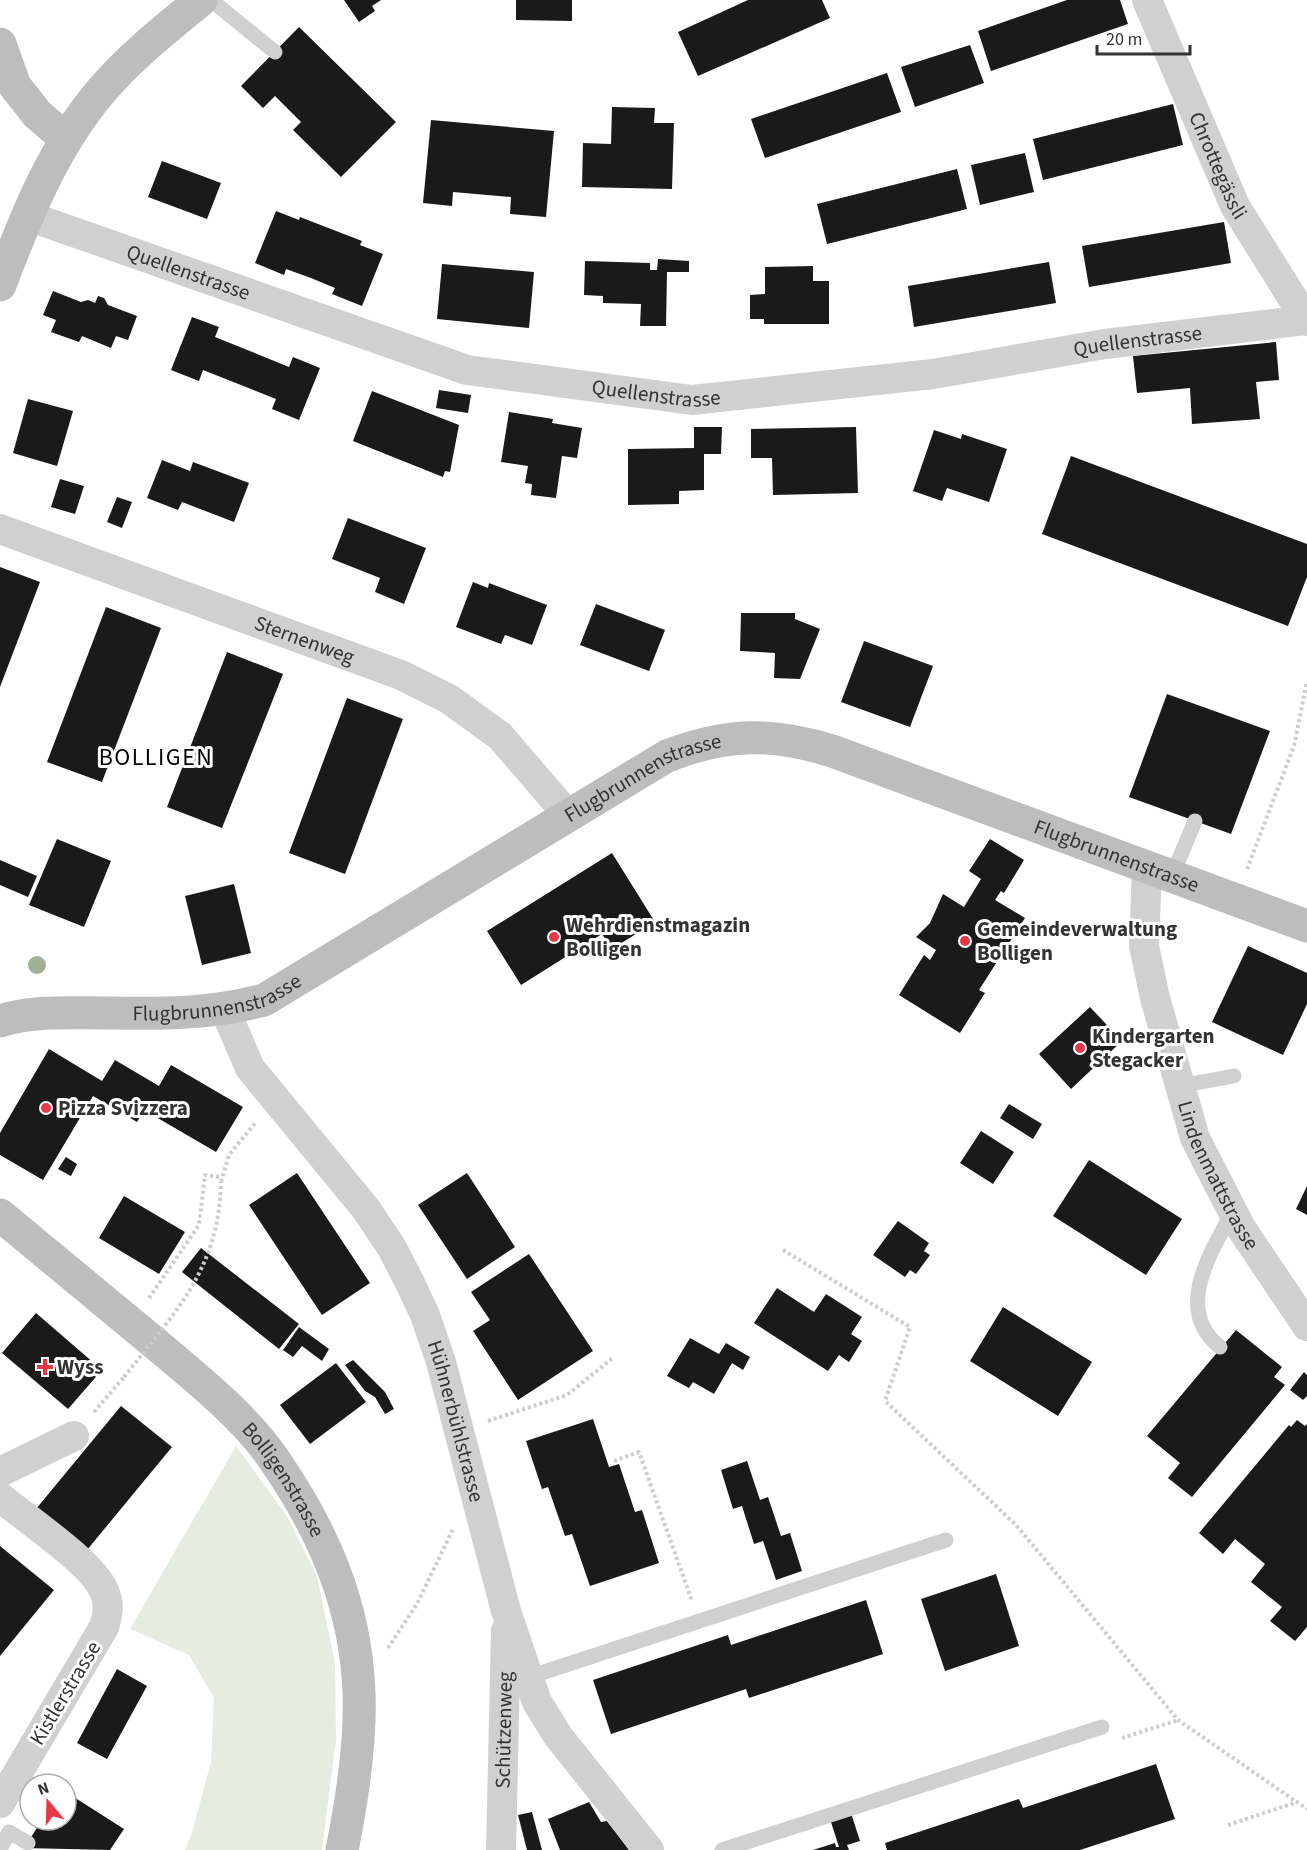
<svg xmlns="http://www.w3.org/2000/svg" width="1307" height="1850" viewBox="0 0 1307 1850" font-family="'Source Sans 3',sans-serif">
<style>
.green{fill:#e6ecdf}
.building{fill:#1a1a1a}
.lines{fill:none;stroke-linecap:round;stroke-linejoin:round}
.path{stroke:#cdcdcd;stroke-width:4;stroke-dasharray:3 3;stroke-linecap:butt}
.lane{stroke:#d0d0d0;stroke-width:15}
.street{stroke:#d0d0d0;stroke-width:30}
.secondary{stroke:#bdbdbd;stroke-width:33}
.path-bridge{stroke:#cdcdcd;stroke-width:4;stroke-dasharray:3 3;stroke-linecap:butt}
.tree{fill:#a2b095}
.poi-dot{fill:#e63946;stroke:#fff;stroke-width:2}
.labels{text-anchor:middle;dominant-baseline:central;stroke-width:6;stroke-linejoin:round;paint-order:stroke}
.street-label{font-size:21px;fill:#333;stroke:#fff}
.poi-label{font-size:21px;font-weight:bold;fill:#333;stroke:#fff;text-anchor:start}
.quarter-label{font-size:24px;letter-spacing:1.5px;fill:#000;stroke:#fff}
</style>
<rect width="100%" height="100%" fill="#fff"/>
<path class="green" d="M236,1446L287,1516L317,1576L335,1663L336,1740L322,1850H185L192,1833L211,1762L214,1698L189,1655L130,1629Z"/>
<g class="building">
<path d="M344,0H381L372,6L375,11L359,22Z"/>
<path d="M516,0H572V21L516,20Z"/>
<path d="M748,0H822L830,18L698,76L678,32Z"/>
<path d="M1067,0H1120L1128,24L991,71L978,31Z"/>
<path d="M299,27L396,122L341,177L293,130L301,122L275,96L263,108L241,86Z"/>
<path d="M970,45L984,83L915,107L901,67Z"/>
<path d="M887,73L901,112L765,158L751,119Z"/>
<path d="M1173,104L1183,145L1043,180L1033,139Z"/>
<path d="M612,107L655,108L654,123H674L672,189L582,187L583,143L611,144Z"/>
<path d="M431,120L554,131L546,217L510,214L511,197L453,192L452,206L423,203Z"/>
<path d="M1025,153L1034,192L980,205L971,165Z"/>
<path d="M162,161L221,183L207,219L148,197Z"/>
<path d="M957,169L967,209L827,244L817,204Z"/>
<path d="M276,211L299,220L300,217L362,241L360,245L383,254L362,306L332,294L335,288L311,278L286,269L284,275L255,263Z"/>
<path d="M1224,222L1231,263L1089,287L1082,246Z"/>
<path d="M658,259L689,261V272H667L666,326H640L641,304L603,303V296L584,295L585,261L650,263V270H657Z"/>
<path d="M1049,262L1056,303L914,327L908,286Z"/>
<path d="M442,264L534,272L529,328L437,319Z"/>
<path d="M813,266V281H829V324H764V319H750V295L765,294V267Z"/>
<path d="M53,291L81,302L88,300L95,303L98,296L104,298L108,305L137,316L128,340L116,336L111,348L82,336L79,342L51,332L56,320L43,315Z"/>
<path d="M192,317L219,327L215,337L289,367L293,357L320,368L299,420L272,409L276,399L203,370L199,381L171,370Z"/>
<path d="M1276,342L1279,380L1256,382L1260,419L1192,424L1190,388L1137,393L1133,356Z"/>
<path d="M439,390L471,395L468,413L436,408Z"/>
<path d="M372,391L459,425L450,472L445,471L443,477L353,441Z"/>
<path d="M28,399L73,411L57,466L13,453Z"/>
<path d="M509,412L553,419L552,423L582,428L577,458L562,456L556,498L531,495L532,484L525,483L528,466L501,462Z"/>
<path d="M694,427H722L721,454H704V490L679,491V504L628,505V449L694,448Z"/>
<path d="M856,427L858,493L773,495L772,458H751V429Z"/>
<path d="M934,430L961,439L962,434L1007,449L989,502L947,488L942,501L913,491Z"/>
<path d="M1071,456L1307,544V577L1288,626L1042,534Z"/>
<path d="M162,460L190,471L193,462L249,483L234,522L182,502L178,510L147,498Z"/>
<path d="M60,479L84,486L75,514L51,507Z"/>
<path d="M117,497L132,502L122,528L107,522Z"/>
<path d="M348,518L426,548L404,604L375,592L380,578L332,559Z"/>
<path d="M0,567L40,582L0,687Z"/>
<path d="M473,582L488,588L489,583L547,605L532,645L505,635L501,644L456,627Z"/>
<path d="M596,604L665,630L649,671L580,645Z"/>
<path d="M106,607L161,628L102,782L47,762Z"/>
<path d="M741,613H795V619L820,629L800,679L774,678L775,653L740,651Z"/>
<path d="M864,641L933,666L910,727L841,702Z"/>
<path d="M227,652L283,674L222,828L167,807Z"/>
<path d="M1167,694L1270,731L1231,834L1129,797Z"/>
<path d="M347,698L403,719L345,874L289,853Z"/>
<path d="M57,839L111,861L84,927L29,905Z"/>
<path d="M990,839L1024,860L1004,893L1001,891L995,900L1025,918L979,990L985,993L960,1033L899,995L924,955L930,960L936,950L916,937L930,923L943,894L964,907L981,879L969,871Z"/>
<path d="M612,853L655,922L612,949L602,934L521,985L487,931Z"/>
<path d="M0,860L37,876L28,897L0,885Z"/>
<path d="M234,884L251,953L202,965L185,896Z"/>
<path d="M1248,946L1307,973V1004L1283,1055L1212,1022Z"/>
<path d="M1090,1007L1122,1041L1071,1089L1039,1054Z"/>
<path d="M49,1049L102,1081L115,1060L159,1086L171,1065L243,1107L216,1152L144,1110L137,1122L93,1096L43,1180L0,1155V1133Z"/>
<path d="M1009,1104L1042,1124L1033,1139L1000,1118Z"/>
<path d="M981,1131L1014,1152L993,1184L960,1163Z"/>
<path d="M66,1157L77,1164L71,1176L58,1169Z"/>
<path d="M1089,1160L1182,1219L1146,1275L1053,1216Z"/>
<path d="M297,1173L370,1283L322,1315L249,1205Z"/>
<path d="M467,1173L515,1247L467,1279L418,1205Z"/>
<path d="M1307,1186V1215L1296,1209Z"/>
<path d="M124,1196L185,1232L159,1274L99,1238Z"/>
<path d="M898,1221L929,1243L924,1251L930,1255L916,1274L910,1270L905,1277L873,1255Z"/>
<path d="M201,1248L299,1324L279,1349L182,1272Z"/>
<path d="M529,1254L593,1351L518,1400L473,1331L490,1320L471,1292Z"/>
<path d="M777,1288L814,1312L826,1294L862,1317L851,1334L862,1341L849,1362L839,1355L828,1371L754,1323Z"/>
<path d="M1003,1307L1092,1362L1058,1416L970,1361Z"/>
<path d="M36,1313L102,1370L68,1409L2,1353Z"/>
<path d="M299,1327L329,1349L322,1361L302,1346L293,1357L283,1350Z"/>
<path d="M1236,1330L1282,1367L1274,1377L1285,1385L1192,1497L1168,1478L1180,1463L1147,1436Z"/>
<path d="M690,1338L719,1354L726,1343L750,1357L743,1370L732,1363L714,1394L693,1382L689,1388L667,1376Z"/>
<path d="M353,1360L385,1392L394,1409L385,1414L375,1397L365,1391L345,1365Z"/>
<path d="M336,1363L366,1402L310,1444L280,1405Z"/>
<path d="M1304,1372L1307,1375V1396L1303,1400L1290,1390Z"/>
<path d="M121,1406L172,1447L87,1550L36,1509Z"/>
<path d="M593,1419L609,1467L619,1464L635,1512L642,1510L659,1563L590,1586L572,1534L565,1536L548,1487L542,1489L526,1441Z"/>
<path d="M1297,1420L1305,1426L1307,1424V1627L1295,1641L1270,1621L1282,1607L1251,1582L1265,1564L1235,1539L1223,1554L1199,1533L1289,1425L1291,1427Z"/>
<path d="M747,1461L760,1500L768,1497L781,1536L790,1533L802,1571L776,1580L763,1541L754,1544L742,1506L733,1509L721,1470Z"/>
<path d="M0,1546L54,1590L0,1656Z"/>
<path d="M996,1574L1019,1646L945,1671L921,1599Z"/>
<path d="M866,1600L883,1654L749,1698L746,1689L611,1734L593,1680L728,1635L731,1645Z"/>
<path d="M117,1669L147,1686L107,1759L77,1743Z"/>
<path d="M1156,1764L1175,1819L1080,1850H887L885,1843L1019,1799L1023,1808Z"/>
<path d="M66,1792L124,1829L110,1850L24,1848L42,1820H66Z"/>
<path d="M589,1802L601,1822L607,1821L629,1850H560L548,1819Z"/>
<path d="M532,1812L542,1850H527L518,1815Z"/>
<path d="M851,1813L860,1841L847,1845L849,1850H813L835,1843L836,1847H839L830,1819Z"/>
</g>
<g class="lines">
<g class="path">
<path d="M1247,869L1294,746L1307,681"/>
<path d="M221,1182L229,1155L256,1122"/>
<path d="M783,1250L910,1327L885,1401L1016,1525L1178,1720L1307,1809"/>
<path d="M149,1298L199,1225L205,1175L221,1177"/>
<path d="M94,1412L124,1377"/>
<path d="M488,1421L567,1395L614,1357"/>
<path d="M614,1461L639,1452L692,1601"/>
<path d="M388,1648L417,1604L453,1529"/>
<path d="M1122,1738L1178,1720"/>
<path d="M1228,1825L1297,1802"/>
</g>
<g class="lane">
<path d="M211,0L275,52"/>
<path d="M1172,876L1195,821"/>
<path d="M1180,1086L1234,1076"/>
<path d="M1220,1347C1173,1310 1211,1252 1233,1211"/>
<path d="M529,1677L946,1540"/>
<path d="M0,1849L9,1832L28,1843"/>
<path d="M722,1850L1102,1727"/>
</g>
<g class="street">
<path id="s1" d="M1147,0L1235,206L1307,321"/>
<path id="s2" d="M28,216L467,370L692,400L933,374L1105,344L1307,320"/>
<path id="s3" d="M0,529L401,675L449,699L500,736L568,815"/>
<path id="s4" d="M1147,868L1144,946L1155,998L1195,1138L1241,1228L1307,1326"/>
<path id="s5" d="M225,1010L250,1068L366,1209L392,1248L410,1283L425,1315L441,1362L506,1611L537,1702L558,1736L649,1850"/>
<path d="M0,1472L74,1436"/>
<path d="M0,1497C26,1519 93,1563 104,1591C110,1604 108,1614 104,1627L0,1803"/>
<path id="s6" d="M501,1850L506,1631"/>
</g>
<g class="secondary">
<path d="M0,44L15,86L37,114L66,139"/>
<path d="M0,285C26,216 54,146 102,90C131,56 167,28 201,0"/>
<path id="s7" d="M0,1021C35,1010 74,1013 109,1013C164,1014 210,1014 264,1000L667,756C727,733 770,732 832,751L1307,926"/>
<path id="s8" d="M0,1215C52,1258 105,1302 157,1345C195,1377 245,1417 273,1458C323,1530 356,1605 359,1693C361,1744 352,1800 342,1850"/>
</g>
<path class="path-bridge" d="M124,1377C175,1312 219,1270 221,1182"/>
</g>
<circle class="tree" cx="37" cy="965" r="9"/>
<g class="poi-dot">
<circle cx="554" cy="937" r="6"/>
<circle cx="965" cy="941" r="6"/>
<circle cx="1080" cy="1048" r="6"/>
<circle cx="46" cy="1108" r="6"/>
<path d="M42 1358h6v6h6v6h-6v6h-6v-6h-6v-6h6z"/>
</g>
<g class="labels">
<g class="street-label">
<text stroke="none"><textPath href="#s1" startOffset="180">Chrottegässli</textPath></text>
<text stroke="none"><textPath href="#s2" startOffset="170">Quellenstrasse</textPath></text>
<text stroke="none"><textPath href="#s2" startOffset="1142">Quellenstrasse</textPath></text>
<text stroke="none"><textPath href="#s2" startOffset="656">Quellenstrasse</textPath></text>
<text stroke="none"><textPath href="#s3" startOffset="324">Sternenweg</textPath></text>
<text stroke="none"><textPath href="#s7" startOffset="706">Flugbrunnenstrasse</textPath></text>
<text stroke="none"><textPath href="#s7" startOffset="1209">Flugbrunnenstrasse</textPath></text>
<text stroke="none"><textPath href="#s7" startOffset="220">Flugbrunnenstrasse</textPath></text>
<text stroke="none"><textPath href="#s4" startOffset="320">Lindenmattstrasse</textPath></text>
<text stroke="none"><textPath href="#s5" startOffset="478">Hühnerbühlstrasse</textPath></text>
<text stroke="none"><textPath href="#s8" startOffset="390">Bolligenstrasse</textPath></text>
<text transform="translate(65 1693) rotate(-59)">Kistlerstrasse</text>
<text stroke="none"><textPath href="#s6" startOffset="120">Schützenweg</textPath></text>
</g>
<g class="poi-label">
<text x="566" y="925">Wehrdienstmagazin<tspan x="566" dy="24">Bolligen</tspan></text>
<text x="977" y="929">Gemeindeverwaltung<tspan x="977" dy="24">Bolligen</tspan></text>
<text x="1092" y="1036">Kindergarten<tspan x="1092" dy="24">Stegacker</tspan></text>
<text x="58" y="1108">Pizza Svizzera</text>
<text x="57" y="1367">Wyss</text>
</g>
<g class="quarter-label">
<text x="156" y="757">BOLLIGEN</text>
</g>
</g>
<g transform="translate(48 1802) rotate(341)"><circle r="28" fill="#ffffff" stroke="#adadad" stroke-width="1.5"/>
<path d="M0-4.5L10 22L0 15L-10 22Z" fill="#e63946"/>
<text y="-9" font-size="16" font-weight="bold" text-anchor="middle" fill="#333333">N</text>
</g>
<path d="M1097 45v9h93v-9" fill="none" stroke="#333333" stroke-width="3"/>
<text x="1106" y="45" font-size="18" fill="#333333" stroke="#ffffff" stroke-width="4.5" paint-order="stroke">20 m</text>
</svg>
